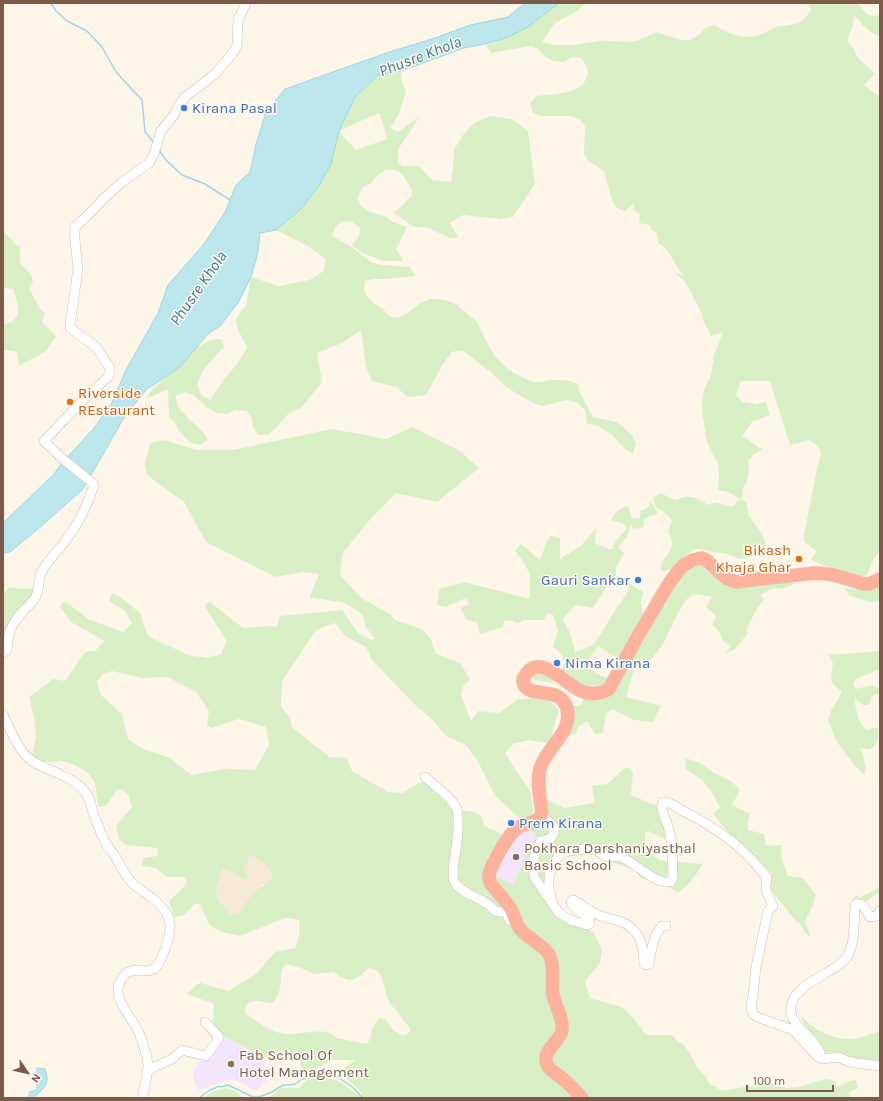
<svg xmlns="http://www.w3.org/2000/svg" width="883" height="1101" viewBox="0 0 883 1101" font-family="Karla,sans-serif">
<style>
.residential{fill:#f7e7d7}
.education{fill:#f2e5fb}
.green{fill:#d8efc5;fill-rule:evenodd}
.water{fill:#bbe6eb;stroke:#a0d7de}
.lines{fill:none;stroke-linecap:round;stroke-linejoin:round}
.stream{stroke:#a0d7de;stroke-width:1.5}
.minor-casing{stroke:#d3bcad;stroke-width:10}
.highway-casing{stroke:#ddd4d0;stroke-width:14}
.minor{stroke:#fff;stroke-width:9}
.highway{stroke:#feb19b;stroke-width:13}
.shop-dot{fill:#3f7fe0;stroke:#fff9f2;stroke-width:1.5}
.food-dot{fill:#e8710a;stroke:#fff9f2;stroke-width:1.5}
.education-dot{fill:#8d6e63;stroke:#fff9f2;stroke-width:1.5}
.labels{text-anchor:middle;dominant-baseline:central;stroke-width:3;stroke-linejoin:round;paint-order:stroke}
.shop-label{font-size:15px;fill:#366cbe;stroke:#fff9f2;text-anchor:start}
.food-label{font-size:15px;fill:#c56008;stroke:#fff9f2;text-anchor:start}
.education-label{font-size:15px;fill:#785e54;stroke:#fff9f2;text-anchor:start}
.water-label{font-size:16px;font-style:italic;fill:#3a7a83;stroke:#fff9f2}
</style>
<rect width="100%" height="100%" fill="#fef5e9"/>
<path class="residential" d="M249,855H250L265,865L271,873L272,877L267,885H262L259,887L255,890L240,913H238L231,915L226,907L221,903L217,895V880L222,870H227L244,879L248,877L242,868L248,864Z"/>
<g class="education">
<path d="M528,828L538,837L529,848L527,856L513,885L495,876L517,837Z"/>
<path d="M219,1037L233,1041L264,1059L266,1081L257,1091L232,1079L198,1090L193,1079L194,1069L206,1056Z"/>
</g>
<g class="green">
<path d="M559,3H586L575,12L555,23L542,42L554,45H573L601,41L630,42L639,40L657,32L681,40H690L699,35L705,28L715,25C728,34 743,40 759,35C765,33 770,30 776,27C783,25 791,26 798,23C803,21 808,15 811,10L807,3H857L868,15L880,16V36C869,34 862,23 854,16L853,25L847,40L854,49L858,58L875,74L864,85L880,97V551L874,558L867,575L861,577L824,566L811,559L817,551L804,542V534C810,507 814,479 821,453L817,445L809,440L790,445L770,381H741L736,395L742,402L756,404L766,402L770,415L752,422L742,436L763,450L754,454L748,461L749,470L747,480L743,488L742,500L746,502L749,516L758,528L765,540L766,550L763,554L740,559L736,558L724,553H717L699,549H694L670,569L665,571L661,570C660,559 672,553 672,543C672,539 670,535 668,531L672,521C668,510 652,512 654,497L661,493C665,495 671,499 675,500C679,500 681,497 684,497C692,495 701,500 708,505C716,501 722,504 730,507L735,505L737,501L741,500L728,492L718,490L719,473L718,464L707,443L702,412V402L703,393L711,375L714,355L723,332L711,336L704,322L700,310L691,292L684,280L675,273L685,276C675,268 674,258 666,249C664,246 661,245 658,243L657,233L651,229L650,225L639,223L640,214L633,210L635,202L625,211L617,208L612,200L604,172L597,166L589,162L584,154L585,126L579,119L571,116H542L533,113L530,104L536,96C551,94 576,95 585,81C590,71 587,66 581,58L572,57L564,62L554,61L546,57L539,50L531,46L491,53L485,44L495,43L497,40L528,27Z"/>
<path d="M401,71L402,82L406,91L399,114L390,128L398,132L419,117L408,135L398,149V162L402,166H419L432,180L451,182L453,169L454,150L462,136L474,123L490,116L512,119L528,131L535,184L513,217L500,219L463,215L450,223L459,238H450L425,227H414L394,213L411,197L412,190L403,175L395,170H385L377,176L371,183L362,188L357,198L361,206L368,211L386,217L393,222L407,227L396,249L403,261H383L363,253L352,246L359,236L360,228L352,222L342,221L335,227L332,236L350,246L371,262L381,265L410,267L415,276L384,279H374L365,281L364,290L368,298L375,304L383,309L389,316L398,318L406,314L421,303L429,299H439L449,301L457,305L477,322L485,339L495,356L508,369L516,374L532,382H541L550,380H560L570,381L578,384L579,391L593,417L617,422L632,435L636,444L633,454L625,449L612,435L596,425L587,424L585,410L578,403L567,400L543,406L535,404L507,388L493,374L462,350L452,352L443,364L426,395L408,397L396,387L372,381L366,367L361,330L342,343L317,353L322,382L302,407L288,414L275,429L268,435H258L253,427L252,418L246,411L236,410L227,414L217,413L208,408L193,395L184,392L176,396L177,405L189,419L203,432L208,440L200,445L191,443L178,430L176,424L169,417L168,389L146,399L151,391L195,349L211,340L221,339L224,347C212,359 201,370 197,386L201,395L210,400C215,393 220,385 225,378C234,368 241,360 247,347L238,330L236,320L240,312L246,306L251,277L279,286L309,280L324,271L325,259L308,246L276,230L301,209L355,97L378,75ZM379,113L385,130L387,139L356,150L339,131Z"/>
<path d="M3,231C5,234 8,235 10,238C14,242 14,245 20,247V263L31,275L33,282L29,289L41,310L45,313L42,322L56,336L46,351L19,366L17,352L9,350L3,351V325C25,320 18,305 13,289L3,288Z"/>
<path d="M412,427L460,451L479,468L437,502L396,493L366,524L343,553L340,575L361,598L390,614L395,620L422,629L431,639L435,653L461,664L470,680L463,686L461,695L471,721L478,711L499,713L518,699L546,698L559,710L549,743L528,740L513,744L505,753L531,793L533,813L527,819L518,817L495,795L477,760L466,745L446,736L431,718L417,707L373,661L366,647L345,636L335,623L316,630L282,681L281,706L290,718L292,727L329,757L347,758L352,771L388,792L402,793L419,783L437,781L455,797L461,810L474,812L482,817L484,826L502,834L483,869L490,872L500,856L504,859L496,876L513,885L529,848L538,837L528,828L547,799L564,808L595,803L592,786L607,784L625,768H630L633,772L631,795L657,806L666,829L665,839L649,831L645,833V847L659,860L703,864C696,875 688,886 678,893C665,884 659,879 642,879L634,869L629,868L594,855L557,856L547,876L551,906L564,920L593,932L602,949L600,963L585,981L590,998L621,1007L632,1016L646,1035H672L678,1042L683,1044L692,1057L697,1067L706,1077L710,1084L722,1091L730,1089L753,1086L760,1080L787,1088L798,1087L826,1079L836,1081V1088L849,1081L856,1080L858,1088L848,1093L851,1098H268L281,1088H299L307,1080L320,1077L328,1078L338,1081L362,1097V1093L338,1071L343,1069L355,1060H333L313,1070L304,1076L299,1059H268L221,1035L213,1022L214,1004L187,994L196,985L201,983L228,991L256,974L275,952L295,948L299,936V920L285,918L240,936L222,932L210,926L200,904H195L183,916L174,917L169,901L185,886L187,881L184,877H166L156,868L142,866L143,858L157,856L158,848L126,845L119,840L116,826L132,807L128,794L120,789L116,791L106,806L98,807L95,783L88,773L75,765L62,761L44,762L32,756L36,737L34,718L29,697L53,679L65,681L85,652L95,651L105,641L71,622L60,607L62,603L66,602L88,619L123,632L132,623L125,611L109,601L112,593L120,597L140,613L148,636L188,655L207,658L221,654L227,641L206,609L205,604L210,602L243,628L267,626L277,627L280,616L342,610L358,633L371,640L375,639L366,627L362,614L345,603L310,597L319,574L302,572L276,577L206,542L184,502L147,475L145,463L150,443L165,440L196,450H233L332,429L386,439ZM112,671L142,678L167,677L196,692L209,711L207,725L211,728L239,719L266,727L269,745L255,770L224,769L191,775L170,758L143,749L128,739L122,714L101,695L97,682L103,674ZM249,855H250C259,861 270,866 272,877L267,885C253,886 247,903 240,913H238L231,915C229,913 228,909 225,907C222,903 223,906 220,902C213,892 218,880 222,870H227L244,879L248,877L243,868L248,864ZM286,964L301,968L314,974L333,972C350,983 353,983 369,968C386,970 383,992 390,1003C392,1007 396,1009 398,1012C400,1015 401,1018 403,1020C406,1024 409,1026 411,1030L407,1034L403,1036L393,1030L385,1019L380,1018C377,1021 374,1025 372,1029C370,1035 372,1040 366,1044L336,1038C328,1025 299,1036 286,1034C271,1032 262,1025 250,1017C241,1012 245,1002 255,1001C261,1000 266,1004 273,1003C276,998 279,994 280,988C282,980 279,971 286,964Z"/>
<path d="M650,501L658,513L644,519V527L634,529L630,523C632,532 623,541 618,547L624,553L616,567V576L605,589L593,608L575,605L563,619L571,635L575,652L593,645L602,632L615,610L628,592L629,583L643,592L641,603L644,618L618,659L599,646L588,659C595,675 593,673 609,678L604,686L574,685L559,674L563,666L566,662L560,653L553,646L558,631L553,615L548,613L543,620H525L517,623L511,620L504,621L503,627L481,634L479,632L477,622L467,620L461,608L469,604L466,598L446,607L437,605L439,589L464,582L530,599V574L522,560L515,551L521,544L540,560L547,541L550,536H553L560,538V559L582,545L596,528L595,543L607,549H612C615,540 622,536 627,527L623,524L611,520C614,512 620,508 628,506L632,518L639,519L641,512L640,510H643L650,506L649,503Z"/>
<path d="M704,564L726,586H746L768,582L795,583L786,588L771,589L760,595L764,599L756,610L746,630L748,633L734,650L725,653L731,646L723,641L719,631L712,625L716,616L706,607L712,597L694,594L686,600L680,609L663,644L645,668L634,669L626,697L661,706L653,722L634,720L612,709L606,714L603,733L595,734L587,721L579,726L575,735L566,732L570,705L580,706L585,694L598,698L685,571Z"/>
<path d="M880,582V601L871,602L850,596L844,588L863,590Z"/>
<path d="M9,587L21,589L34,588L33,596L15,616L5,631L3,637V594Z"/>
<path d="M880,651V669L856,679L853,685L856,689L872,685L880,689V693L871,697V701L868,705H863L855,698C855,710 858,721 866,730L872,728H878C879,734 878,747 870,749C867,749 862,748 860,749C864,757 866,766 865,775L856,767L837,742L828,720L831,711L842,692L832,683L831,677L833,663L828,654H842Z"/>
<path d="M543,673L555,678L552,683L534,680L532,676L535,674Z"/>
<path d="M685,758L700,763L716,774L731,781L740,790L732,805L750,814L748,822V830L764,834L766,846L781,845L782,859L788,876L803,878L816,895L813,905L805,921L811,937L804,932L802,926L794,919L779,900L769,886L771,873L735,840L713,814L720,808L711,791L702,780L686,769Z"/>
<path d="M880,887V895L878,893L866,901L856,900L853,905L852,901L853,898L857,895L859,898Z"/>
<path d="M801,1016C814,1030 833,1040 852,1039C862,1038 871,1034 880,1031V1061L847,1057L838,1052L827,1053L819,1047L808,1033Z"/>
<path d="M225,1088L236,1091L243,1098H204L212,1092Z"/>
</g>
<g class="water">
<path d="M525,3H559L528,27L506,38L485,44L464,48L401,71L378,75L355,97L339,131L331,164L318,187L301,209L276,230L260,233L258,252L251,277L238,303L220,326L208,334L179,368L147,389L125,416L83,489L38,529L10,552L3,553V523L54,474L62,463L94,428L112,403L125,372L158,313L168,285L204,244L225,212L236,185L250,172L256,144L266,112L285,89L389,52L432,39L470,25L508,17Z"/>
<path d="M37,1068L45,1069C50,1084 46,1087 34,1097V1098H28L30,1092L37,1090Z"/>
</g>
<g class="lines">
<g class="stream">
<path d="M51,3L56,11L67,21L87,31L102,47L116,72L142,100L145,132L153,142"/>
<path d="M159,150L166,160L182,175L205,184L230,200"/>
<path d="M199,1098L210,1090L220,1086L221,1087L228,1085L253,1097H259L272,1092L283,1085H289L295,1084L302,1079C308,1080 311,1076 317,1075C333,1070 353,1086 363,1098"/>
</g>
<g class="minor-casing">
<g id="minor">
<path d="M3,653L7,650C8,629 12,624 25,609C28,606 33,602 35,598C40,590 38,579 42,571C49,559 60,549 68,537C78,524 88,504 93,488L94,484L90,481L63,459L44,441L87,396L108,377L110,371V368L96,347L70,328V325L78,269L74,230L75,227L91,212L102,200L122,182L149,163L154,154L161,131L174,115L178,106L185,97L215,74L232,54L237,46L238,20L246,3"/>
<path d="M3,715C11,730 18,751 32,761C49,772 73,775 86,793C91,800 91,806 93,813C96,821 100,830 103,838C106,845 111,850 115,856C120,865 125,874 131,882C137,888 146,893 153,899C161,906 172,916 170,929C169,938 162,962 155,968C145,976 132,963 122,978C120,982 118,985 118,989C117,1002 130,1016 136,1027C141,1035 147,1055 148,1065C148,1074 145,1085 143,1094V1098"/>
<path d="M425,777C435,786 449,795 456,807C461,816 456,850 454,862C453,868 452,877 455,883C462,895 486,898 495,911L506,913L509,920L516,924"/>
<path d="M542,814L554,827V833L551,838L541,841L537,846L534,858V877L559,913L573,921L587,925L589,924L590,921C585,913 574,911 571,902L573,900C583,905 591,913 601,916C607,918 613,919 619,921C640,928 643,944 644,964L646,965L649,964C651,951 653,936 662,926H666"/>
<path d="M552,903L549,887V876L557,858L563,853L569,851L592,848L605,856L622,857L654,878L663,882H671L673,876C672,859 674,842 668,826C666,818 659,810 663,802C672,802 675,807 683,811C717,828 744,847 767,878C764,891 768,894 773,906L768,911L756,967L753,995L751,1008L753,1014L757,1017L793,1030L817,1056L822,1059L839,1057L847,1061L856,1063L880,1066"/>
<path d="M820,1052C817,1048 814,1043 811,1039C804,1031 793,1024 791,1013C787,984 836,974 847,957C855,945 854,921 855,906L857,903L863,905L870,917L877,916L880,911"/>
<path d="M147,1072L154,1067L172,1059L182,1050L206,1056L213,1047L219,1037L205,1022"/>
</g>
</g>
<g class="highway-casing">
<path id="highway" d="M582,1098C573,1088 566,1080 555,1073C552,1070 548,1069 547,1064C541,1051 560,1042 562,1030C564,1021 555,1004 553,995C551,981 556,965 548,953C540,942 525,938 518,926C515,921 514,914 511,909C505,900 497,891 490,883C489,880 489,878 489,874C492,864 508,835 516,829C523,822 538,825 542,814C541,800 536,784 540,769C546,747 573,733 567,709C561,685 532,699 524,685C523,684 523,681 523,679C538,650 562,681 579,690C589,695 599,695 609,689L639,634L648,619L668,585L678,571L684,565L693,560L702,558L706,560L726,578L736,582L760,579L816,573L834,575L864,584H869L880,579"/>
</g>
<use href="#minor" class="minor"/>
<use href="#highway" class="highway"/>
</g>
<g class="shop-dot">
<circle cx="184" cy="108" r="4"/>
<circle cx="638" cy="580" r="4"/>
<circle cx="557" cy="663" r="4"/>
<circle cx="511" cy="823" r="4"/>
</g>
<g class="food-dot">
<circle cx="70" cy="402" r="4"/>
<circle cx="799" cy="559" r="4"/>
</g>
<g class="education-dot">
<circle cx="516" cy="857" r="4"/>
<circle cx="231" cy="1064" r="4"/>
</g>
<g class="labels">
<g class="shop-label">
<text x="192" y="108">Kirana Pasal</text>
<text x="630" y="580" text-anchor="end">Gauri Sankar</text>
<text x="565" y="663">Nima Kirana</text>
<text x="519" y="823">Prem Kirana</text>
</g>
<g class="food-label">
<text x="78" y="393">Riverside<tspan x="78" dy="17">REstaurant</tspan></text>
<text x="791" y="550" text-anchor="end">Bikash<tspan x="791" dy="17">Khaja Ghar</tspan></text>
</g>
<g class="education-label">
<text x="524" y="848">Pokhara Darshaniyasthal<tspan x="524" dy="17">Basic School</tspan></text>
<text x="239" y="1055">Fab School Of<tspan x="239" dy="17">Hotel Management</tspan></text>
</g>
<g class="water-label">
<text transform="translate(420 56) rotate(-21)">Phusre Khola</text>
<text transform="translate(198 288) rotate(-55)">Phusre Khola</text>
</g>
</g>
<rect width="883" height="1101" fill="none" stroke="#7d5949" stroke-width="8"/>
<g transform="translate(28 1073) rotate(124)" stroke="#fff9f2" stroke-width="3" paint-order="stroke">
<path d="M0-3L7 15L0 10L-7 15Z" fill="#7d5949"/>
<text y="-6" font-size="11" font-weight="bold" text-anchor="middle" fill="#7d5949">N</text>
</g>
<path d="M747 1085v6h86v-6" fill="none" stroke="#7d5949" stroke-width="2"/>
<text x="753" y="1085" font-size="12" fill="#7d5949" stroke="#fff9f2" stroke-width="3" paint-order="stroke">100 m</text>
</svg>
